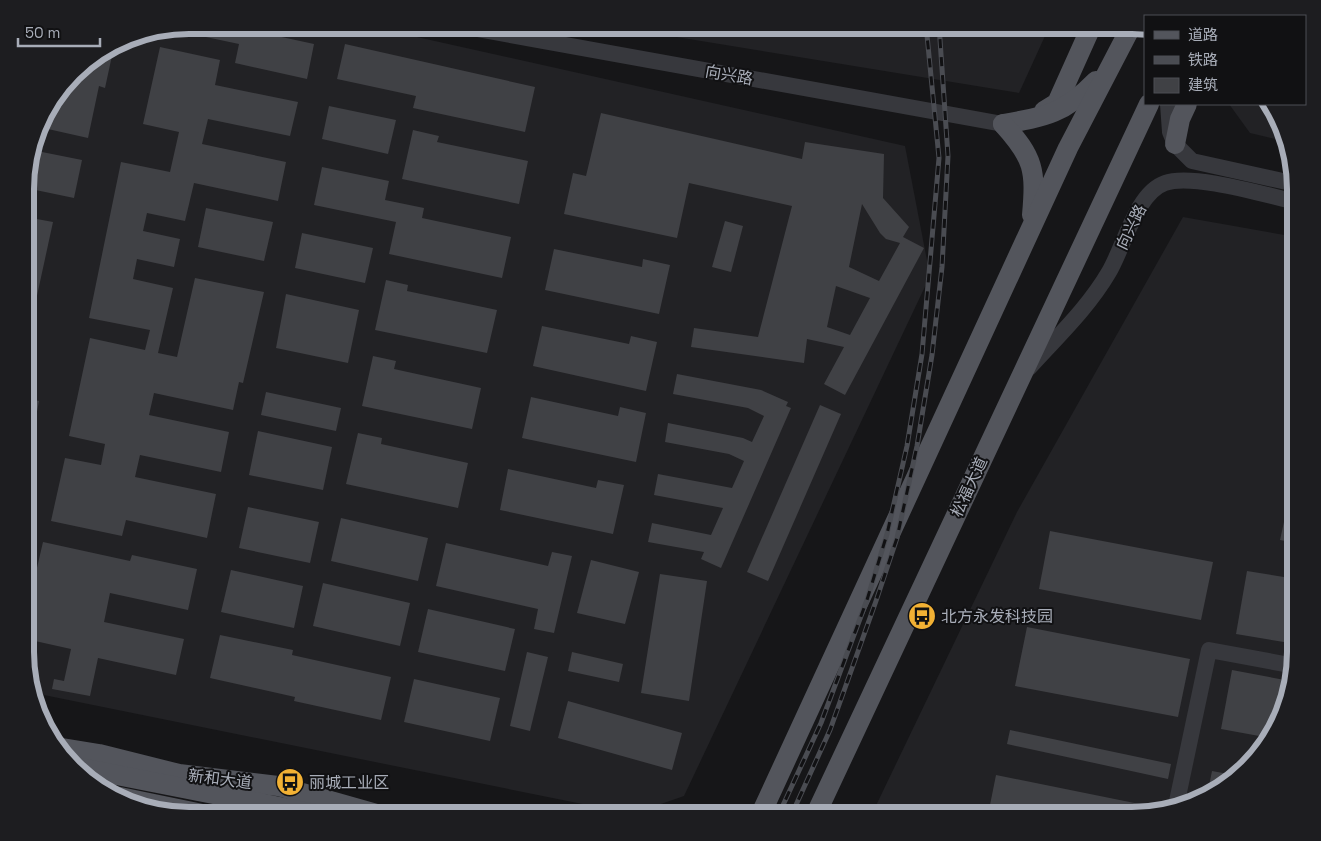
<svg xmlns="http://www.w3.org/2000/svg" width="1321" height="841" viewBox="0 0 1321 841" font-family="'Space Grotesk','Noto Sans SC',sans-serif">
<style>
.built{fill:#222225}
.building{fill:#404145;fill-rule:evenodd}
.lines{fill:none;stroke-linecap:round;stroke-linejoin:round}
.minor{stroke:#37383d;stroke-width:16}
.major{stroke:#53555c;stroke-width:20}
.rail-casing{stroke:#4a4c52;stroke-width:5}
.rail{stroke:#111113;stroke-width:3;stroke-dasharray:9;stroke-linecap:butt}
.labels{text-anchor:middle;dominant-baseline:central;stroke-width:4;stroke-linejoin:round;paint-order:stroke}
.street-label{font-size:16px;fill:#a8adb8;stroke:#111113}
.poi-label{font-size:16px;fill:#a8adb8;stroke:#111113;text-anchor:start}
.rim{fill:none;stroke:#a8adb8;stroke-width:6}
</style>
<rect width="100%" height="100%" fill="#161618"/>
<g class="built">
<path d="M188,25H363L905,146L930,276L684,796L632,814L34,693L26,674V167L42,116L80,66L126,37Z"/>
<path d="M603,25H1050L1019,93Z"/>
<path d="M1229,104H1271L1284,141L1250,133Z"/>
<path d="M1183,217L1296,237V663L1269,743L1215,794L1143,816H871L1017,512Z"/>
</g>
<g class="building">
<path d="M188,25H226L314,44L307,79L235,63L239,44L168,29Z"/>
<path d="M345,44L535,87L525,132L413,108L416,96L337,79Z"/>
<path d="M160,47L220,60L215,85L298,102L290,136L208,119L202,144L286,162L278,201L194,183L185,221L147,213L143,231L180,239L174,267L137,259L133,279L173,288L158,353L177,357L195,278L264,292L243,383L239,382L233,410L154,393L149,415L229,432L221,472L140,455L135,477L216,494L207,538L126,520L122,536L51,521L65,458L101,465L105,444L69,436L90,338L145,350L150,330L89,318L121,162L170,172L179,132L143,124Z"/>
<path d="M107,49L113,51L105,88L99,86L88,138L39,127L42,116L80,66Z"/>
<path d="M329,106L396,120L388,154L322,139Z"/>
<path d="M601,113L802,159L805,142L884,154L883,198L909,227L903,237L924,248L845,395L824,384L844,347L807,339L804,363L691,347L694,328L758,337L792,206L689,183L677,238L564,214L573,173L586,176ZM862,204L880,233L886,239L900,243L879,281L849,267ZM836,286L870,298L850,335L827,327Z"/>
<path d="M413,130L439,136L437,142L528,161L519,204L402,179Z"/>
<path d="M32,150L82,160L74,198L26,188V167Z"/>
<path d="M322,167L389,181L385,200L424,208L422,218L511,237L502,278L389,254L396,222L314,205Z"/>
<path d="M206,208L273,222L264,261L198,247Z"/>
<path d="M26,217L53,222L30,328H26Z"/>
<path d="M725,221L743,226L731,272L712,267Z"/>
<path d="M302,233L373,248L365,283L295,268Z"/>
<path d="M554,249L642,267L643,259L670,265L659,314L545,290Z"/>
<path d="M386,280L408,285L407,291L497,310L487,353L375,330Z"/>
<path d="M286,294L359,310L348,363L276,348Z"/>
<path d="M542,326L629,344L631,336L657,342L646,391L533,366Z"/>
<path d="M373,356L396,361L394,369L481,388L472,429L362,406Z"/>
<path d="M677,374L761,390L788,402L786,406L791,408L721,568L701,559L704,552L648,542L652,523L711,535L723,508L654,495L658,474L732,488L744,461L729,454L665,442L668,423L743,438L752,442L764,416L748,408L673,394Z"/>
<path d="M266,392L341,408L336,431L261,415Z"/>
<path d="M531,397L618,416L620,407L646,413L636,462L522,438Z"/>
<path d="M26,398L39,401L35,422L26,421Z"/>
<path d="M820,405L841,414L768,581L747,572Z"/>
<path d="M258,431L332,447L323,490L249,475Z"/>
<path d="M358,433L382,438L381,444L468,463L458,508L346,484Z"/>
<path d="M508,469L596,488L598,480L624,485L613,534L500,510Z"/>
<path d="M1292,486L1296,487V543L1280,540Z"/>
<path d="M248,507L319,522L310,563L239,548Z"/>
<path d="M341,518L428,538L418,581L331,561Z"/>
<path d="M1050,531L1213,562L1201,620L1039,589Z"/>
<path d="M43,542L130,561L132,555L197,569L188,610L110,593L104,622L184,639L176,675L98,658L90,696L52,689L54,679L64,681L71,649L26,639V615Z"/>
<path d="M446,543L548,566L552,552L572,556L554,633L534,629L538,609L436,586Z"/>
<path d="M591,560L639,572L625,624L577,613Z"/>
<path d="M231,570L303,586L294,628L221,612Z"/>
<path d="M1247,571L1296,579V644L1236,634Z"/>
<path d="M660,574L707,581L689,701L641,693Z"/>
<path d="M323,583L410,603L400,646L313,626Z"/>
<path d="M428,609L515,629L505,671L418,652Z"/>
<path d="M1027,627L1190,659L1178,717L1015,686Z"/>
<path d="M220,635L293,650L292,655L391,677L381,720L294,701L295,697L210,678Z"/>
<path d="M527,652L548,657L530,731L510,726Z"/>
<path d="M572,652L623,664L619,682L568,671Z"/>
<path d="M1232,670L1290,681L1270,738L1221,729Z"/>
<path d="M414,679L500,698L490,741L404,722Z"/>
<path d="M568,701L682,733L672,770L558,738Z"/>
<path d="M1010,730L1171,764L1168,779L1007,744Z"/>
<path d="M1212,771L1234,775L1221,788L1209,786Z"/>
<path d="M996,775L1164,809L1143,816H1015L989,810Z"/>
</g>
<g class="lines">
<g class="minor">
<path d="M455,25L1003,124"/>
<path d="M1168,104L1170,132L1175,144L1192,161L1296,184"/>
<path d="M1029,368C1057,337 1088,308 1109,272C1124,247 1136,193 1165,183C1192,173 1265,195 1296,202"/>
<path d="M1176,806L1209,650L1295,666"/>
</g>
<g class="major">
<path d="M1044,111L1057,103L1092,25"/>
<path d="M1003,124C1046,117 1065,113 1096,81"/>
<path d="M1003,124C1034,158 1036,170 1032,215"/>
<path d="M1175,144L1180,119L1187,104"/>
<path d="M56,747L99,754L179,774L278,786L384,816"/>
<path d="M76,767L325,816"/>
<path d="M115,796L212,816"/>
<path d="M760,816L1068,148L1132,25"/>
<path d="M815,816L1149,104"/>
</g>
<g class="rail-casing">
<g id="rail">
<path d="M778,816L821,723L867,600L887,534L907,446L922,354L939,158L926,25"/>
<path d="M791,816L830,730L876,601L897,538L917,446L932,355L942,267L948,156L939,25"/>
</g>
</g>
<use href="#rail" class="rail"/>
</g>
<defs>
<g id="bus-disc" transform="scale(1.4375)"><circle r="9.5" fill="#f2b134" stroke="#111113"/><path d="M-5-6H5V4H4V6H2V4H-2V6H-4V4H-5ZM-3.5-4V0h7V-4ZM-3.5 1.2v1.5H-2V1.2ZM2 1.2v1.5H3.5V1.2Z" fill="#111"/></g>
</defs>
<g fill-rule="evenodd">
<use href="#bus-disc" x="922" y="616"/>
<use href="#bus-disc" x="290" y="782"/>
</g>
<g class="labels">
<g class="street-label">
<text transform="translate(729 75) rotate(10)">向兴路</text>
<text transform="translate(1131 227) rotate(-64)">向兴路</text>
<text transform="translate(969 487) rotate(-65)">松福大道</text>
<text transform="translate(220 779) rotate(7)">新和大道</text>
</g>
<g class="poi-label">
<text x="941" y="616">北方永发科技园</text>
<text x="309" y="782">丽城工业区</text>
</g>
</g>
<path d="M0 0H1321V841H0ZM189 34H1132A155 155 0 0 1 1287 189V652A155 155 0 0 1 1132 807H189A155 155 0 0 1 34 652V189A155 155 0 0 1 189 34Z" fill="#1d1d20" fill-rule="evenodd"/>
<path class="rim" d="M189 34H1132A155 155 0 0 1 1287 189V652A155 155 0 0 1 1132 807H189A155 155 0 0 1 34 652V189A155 155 0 0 1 189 34Z"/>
<rect x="1144" y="15" width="162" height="90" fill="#111113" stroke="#4d4f55"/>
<rect x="1154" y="31" width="25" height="8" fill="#53555c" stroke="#4d4f55"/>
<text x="1188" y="40" font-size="15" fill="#a8adb8">道路</text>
<rect x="1154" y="56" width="25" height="8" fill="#4a4c52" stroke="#4d4f55"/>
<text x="1188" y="65" font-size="15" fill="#a8adb8">铁路</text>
<rect x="1154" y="78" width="25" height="15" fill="#404145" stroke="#4d4f55"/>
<text x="1188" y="90" font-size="15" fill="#a8adb8">建筑</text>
<path d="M18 38v8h82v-8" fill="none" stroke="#a8adb8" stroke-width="2.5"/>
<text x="25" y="38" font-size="15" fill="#a8adb8" stroke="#111113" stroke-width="4" paint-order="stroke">50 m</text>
</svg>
